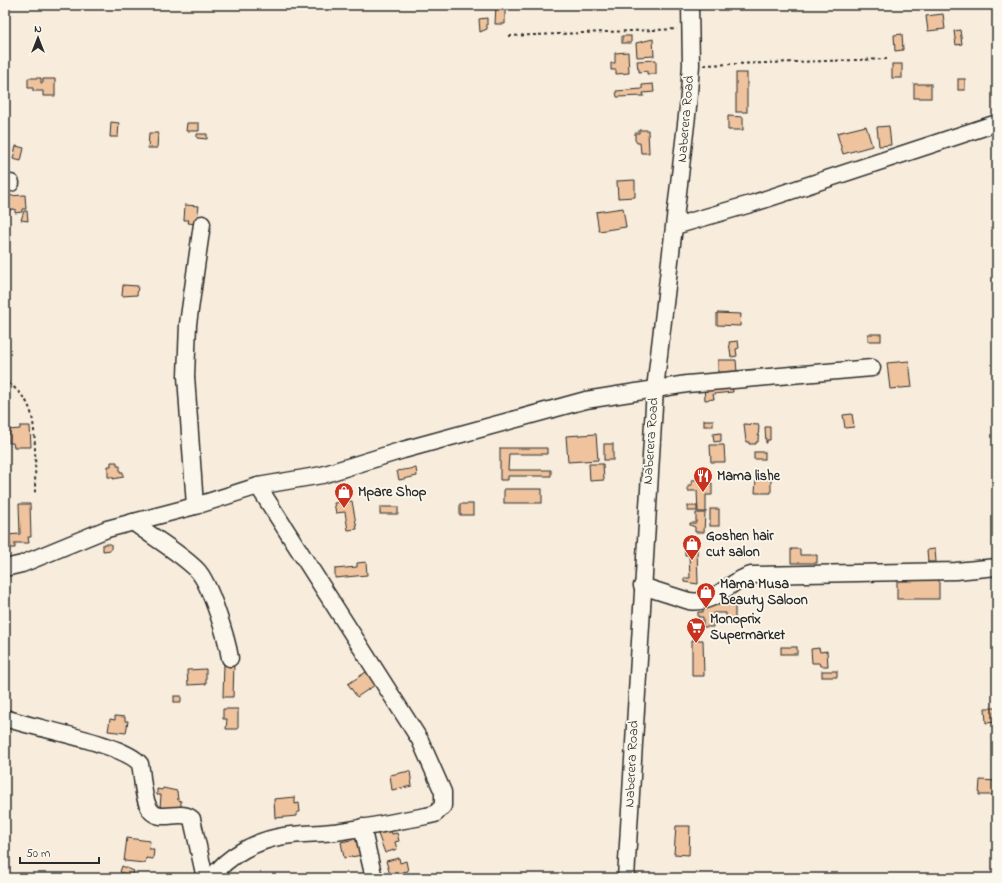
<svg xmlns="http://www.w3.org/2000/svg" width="1002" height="883" viewBox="0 0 1002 883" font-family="'Indie Flower',sans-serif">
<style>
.building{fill:#eec39d;stroke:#2b2b2b}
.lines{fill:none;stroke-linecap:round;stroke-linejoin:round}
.minor-casing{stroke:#2b2b2b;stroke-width:19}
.path{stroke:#2b2b2b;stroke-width:2;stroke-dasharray:3 3;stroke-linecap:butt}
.minor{stroke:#fbf7ec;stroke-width:16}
.labels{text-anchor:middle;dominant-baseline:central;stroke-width:3.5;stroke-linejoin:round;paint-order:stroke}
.street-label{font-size:14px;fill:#2b2b2b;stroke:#fbf7ec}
.poi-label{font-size:14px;font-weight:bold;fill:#2b2b2b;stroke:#fbf7ec;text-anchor:start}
</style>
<rect width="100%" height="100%" fill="#f8eddc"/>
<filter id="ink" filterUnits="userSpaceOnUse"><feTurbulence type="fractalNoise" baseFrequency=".025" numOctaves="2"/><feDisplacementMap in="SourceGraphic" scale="8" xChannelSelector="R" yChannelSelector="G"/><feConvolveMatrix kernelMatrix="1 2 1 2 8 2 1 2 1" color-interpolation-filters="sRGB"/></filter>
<g filter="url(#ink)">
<g class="building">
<path d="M496,5H505V24H495Z"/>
<path d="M943,14L945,29L928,31L926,16Z"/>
<path d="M487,18V29L480,32L479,19Z"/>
<path d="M960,30L962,44L956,45L954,31Z"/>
<path d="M902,34L903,50L895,51L894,35Z"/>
<rect x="622" y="36" width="9" height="7"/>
<path d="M653,39L654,56L637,57L636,43Z"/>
<path d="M628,52L629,73L616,74V70H611V63H615V53Z"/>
<path d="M656,60V74H647V71L639,72V69H638L637,61Z"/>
<rect x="892" y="64" width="10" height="14"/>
<rect x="736" y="73" width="11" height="39"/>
<path d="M28,78H41V83H43V79H55V96H43V91H33V88H28Z"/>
<rect x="958" y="79" width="7" height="11"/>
<path d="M653,84L654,92L643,93L644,96L617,97L616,91L642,89V85Z"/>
<rect x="914" y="84" width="17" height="14"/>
<path d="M728,116L743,117V130H728Z"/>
<path d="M111,122L119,123L118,137H110Z"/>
<path d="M187,123H199V131H186Z"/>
<path d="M866,126L872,146L843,154L837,133Z"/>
<path d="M889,126L891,145L879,146L877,127Z"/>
<path d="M639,130H648L649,153H641L640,143H637L635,140V133H639Z"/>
<path d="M149,133H158L157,148H148Z"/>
<path d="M197,134H207V139L197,138Z"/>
<path d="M16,146L24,148L21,161L13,159Z"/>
<path d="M635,180V197L618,198L617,181Z"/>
<path d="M25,195L26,209H22V212L15,213V209L7,210V196Z"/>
<path d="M185,205L199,206L196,224L188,223L189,220H184Z"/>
<path d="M623,208L626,227L599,231L596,212Z"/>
<path d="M24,211H27L28,221L21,220Z"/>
<path d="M123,285L138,286L137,295L122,296Z"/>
<path d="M717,313L741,314L740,326L717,325Z"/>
<rect x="868" y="334" width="13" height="7"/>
<path d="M738,341L739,348L736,349L737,356L731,357L729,342Z"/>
<path d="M718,360H736L737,372L718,373Z"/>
<path d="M909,361L912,387L890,389L887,363Z"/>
<path d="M732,384L733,392L713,394L714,399L705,400L704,387Z"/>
<path d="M852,414L854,427L845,428L843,415Z"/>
<rect x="704" y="420" width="9" height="6"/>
<path d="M744,424L759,425L758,442H756V444H749V442H746Z"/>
<path d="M20,426H30L31,447H14L13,443H9V430L20,429Z"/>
<path d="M765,427H770V440H767V443H766Z"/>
<path d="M721,433V441L714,442L713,434Z"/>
<path d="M596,434L598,460L568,462L566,436Z"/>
<rect x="604" y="444" width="9" height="16"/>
<path d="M710,445H724L725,462H711Z"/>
<path d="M500,448H547V454H509L508,470H551V476H508V480H500Z"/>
<rect x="754" y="452" width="11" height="7"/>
<path d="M111,462H117V466H120V472H123V477L113,479V477H108V466H111Z"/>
<path d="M589,464H603L604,480L590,481Z"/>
<path d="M416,468L417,476L399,480L397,471Z"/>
<path d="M771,478V493H755L756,479Z"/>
<path d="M704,479V484L712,483V495H706V512H698L697,491H688V485H692V480Z"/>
<rect x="504" y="489" width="38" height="14"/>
<path d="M352,501L357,529L348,530L345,512L336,513L334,503Z"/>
<path d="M19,504H30L31,537H28L29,543H15V548H10V543H5V535L20,534Z"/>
<rect x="460" y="504" width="13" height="11"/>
<rect x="688" y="506" width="9" height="5"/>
<rect x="380" y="507" width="18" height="7"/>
<rect x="710" y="509" width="9" height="17"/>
<path d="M696,513H705L704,532H695V527L690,525V523H696Z"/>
<path d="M103,544H111V550L103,551Z"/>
<path d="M685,548H697L698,584L684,582V578H690L689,555H685Z"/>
<path d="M791,549H800V555H817V563H791Z"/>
<path d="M935,549L936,562H928L927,550Z"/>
<path d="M366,562L367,575L335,578V569L357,567V563Z"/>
<rect x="897" y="578" width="42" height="21"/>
<path d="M703,605H735V623H726V613H713V627H703V617H698V612H703Z"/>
<path d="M692,640H703L704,676H692Z"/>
<rect x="781" y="647" width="16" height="7"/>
<path d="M819,648L820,652L827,651L828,666H820L819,663H812L811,649Z"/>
<path d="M224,663H234L233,697H223Z"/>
<path d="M206,669V684L188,685L187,670Z"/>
<path d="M369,670L378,683L357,697L348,684Z"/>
<rect x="822" y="671" width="15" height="6"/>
<rect x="174" y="696" width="7" height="6"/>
<path d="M985,708H997V722L986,723Z"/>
<path d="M223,709H238V729H226L227,719H223Z"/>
<path d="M115,716L125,717V721H128L126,733L108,731L110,719L115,720Z"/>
<path d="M410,771L412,786L392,790L390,775Z"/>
<path d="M980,780L997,781V795H979Z"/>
<path d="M163,788L177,791L178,800L181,801V808H160L161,795H157V789L162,790Z"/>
<path d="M295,797V804L299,803L300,812H297V816L275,818L274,799Z"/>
<path d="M676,826H690L689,855L674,854Z"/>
<path d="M390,829L392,834L397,833L399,841L395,842L397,849L385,853L378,834Z"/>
<path d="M127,838L150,841L149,849H154L153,859L146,858L145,863L124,861Z"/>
<path d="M360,838L363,855L344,858L341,842Z"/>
<path d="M399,858L400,863L406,861L408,871L403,872L404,878H391L386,861Z"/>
<path d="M122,866L134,871L132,876L120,872Z"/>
</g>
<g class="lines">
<g class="minor-casing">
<g id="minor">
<path d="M5,184L11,183"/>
<path d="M675,226L754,203L997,123"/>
<path d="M195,506L186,376L188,324L202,224"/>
<path d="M133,522C151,536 182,554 197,570C210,583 227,639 230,658"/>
<path d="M5,568L22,564L107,529L195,506L258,486L322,475L403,450L586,400L687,384L872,368"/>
<path d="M642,586L689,601C717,605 729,580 751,575L956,571L997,567"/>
<path d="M5,718C33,728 125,744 140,764C143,778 142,795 149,808C157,825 182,808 192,819L205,878"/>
<path d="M362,827L374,878"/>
<path d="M212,878C227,855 258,840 284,836C303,833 323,834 342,831C370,827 398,821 426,816L435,814L443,806V792L420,740L258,486"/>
<path d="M626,878L655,389L688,107L691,65L690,5"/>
</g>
</g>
<g class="path">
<path d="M509,36L677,29"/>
<path d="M704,65L887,59"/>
<path d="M5,379C13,387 25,396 29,407C37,423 35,473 35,493"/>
</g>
<use href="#minor" class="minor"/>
</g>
</g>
<defs>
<g id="restaurant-pin" transform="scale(1)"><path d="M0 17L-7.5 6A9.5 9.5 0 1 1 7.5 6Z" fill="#c8321e" stroke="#fbf7ec"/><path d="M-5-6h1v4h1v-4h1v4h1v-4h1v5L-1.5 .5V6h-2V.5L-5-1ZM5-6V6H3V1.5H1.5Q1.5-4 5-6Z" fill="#fff"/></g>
<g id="shop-pin" transform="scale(1)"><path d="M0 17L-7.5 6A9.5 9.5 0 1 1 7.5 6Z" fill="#c8321e" stroke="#fbf7ec"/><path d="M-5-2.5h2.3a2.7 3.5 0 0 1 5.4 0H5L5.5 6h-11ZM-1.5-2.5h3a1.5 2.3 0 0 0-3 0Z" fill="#fff"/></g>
<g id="supermarket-pin" transform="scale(1)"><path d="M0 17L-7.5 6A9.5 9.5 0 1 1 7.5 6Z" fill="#c8321e" stroke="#fbf7ec"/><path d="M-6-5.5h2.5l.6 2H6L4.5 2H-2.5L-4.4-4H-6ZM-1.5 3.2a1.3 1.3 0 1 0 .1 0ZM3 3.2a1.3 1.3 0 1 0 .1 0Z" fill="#fff"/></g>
</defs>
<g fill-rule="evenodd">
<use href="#restaurant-pin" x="703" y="476"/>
<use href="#shop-pin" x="344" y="492"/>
<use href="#shop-pin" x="692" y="544"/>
<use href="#shop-pin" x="706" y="592"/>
<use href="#supermarket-pin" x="696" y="627"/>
</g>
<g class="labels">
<g class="street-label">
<text transform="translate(686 119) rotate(-85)">Naberera Road</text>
<text transform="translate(651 441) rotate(-86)">Naberera Road</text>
<text transform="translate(632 764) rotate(-87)">Naberera Road</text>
</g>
<g class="poi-label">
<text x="717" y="476">Mama lishe</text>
<text x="358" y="492">Mpare Shop</text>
<text x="706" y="536">Goshen hair<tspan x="706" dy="16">cut salon</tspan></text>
<text x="720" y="584">Mama Musa<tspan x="720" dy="16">Beauty Saloon</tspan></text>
<text x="710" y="619">Monoprix<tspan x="710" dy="16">Supermarket</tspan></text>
</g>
</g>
<rect width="1002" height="883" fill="none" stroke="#fbf7ec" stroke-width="20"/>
<rect x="10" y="10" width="982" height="863" fill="none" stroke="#2b2b2b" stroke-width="1.5" filter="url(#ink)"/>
<g transform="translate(38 38)" stroke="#fbf7ec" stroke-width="3" paint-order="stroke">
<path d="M0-3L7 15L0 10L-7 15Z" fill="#2b2b2b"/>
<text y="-6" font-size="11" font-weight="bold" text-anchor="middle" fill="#2b2b2b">N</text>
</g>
<path d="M20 857v6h79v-6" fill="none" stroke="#2b2b2b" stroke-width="2"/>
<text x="26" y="857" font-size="12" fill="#2b2b2b" stroke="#fbf7ec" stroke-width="3" paint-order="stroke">50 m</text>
</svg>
